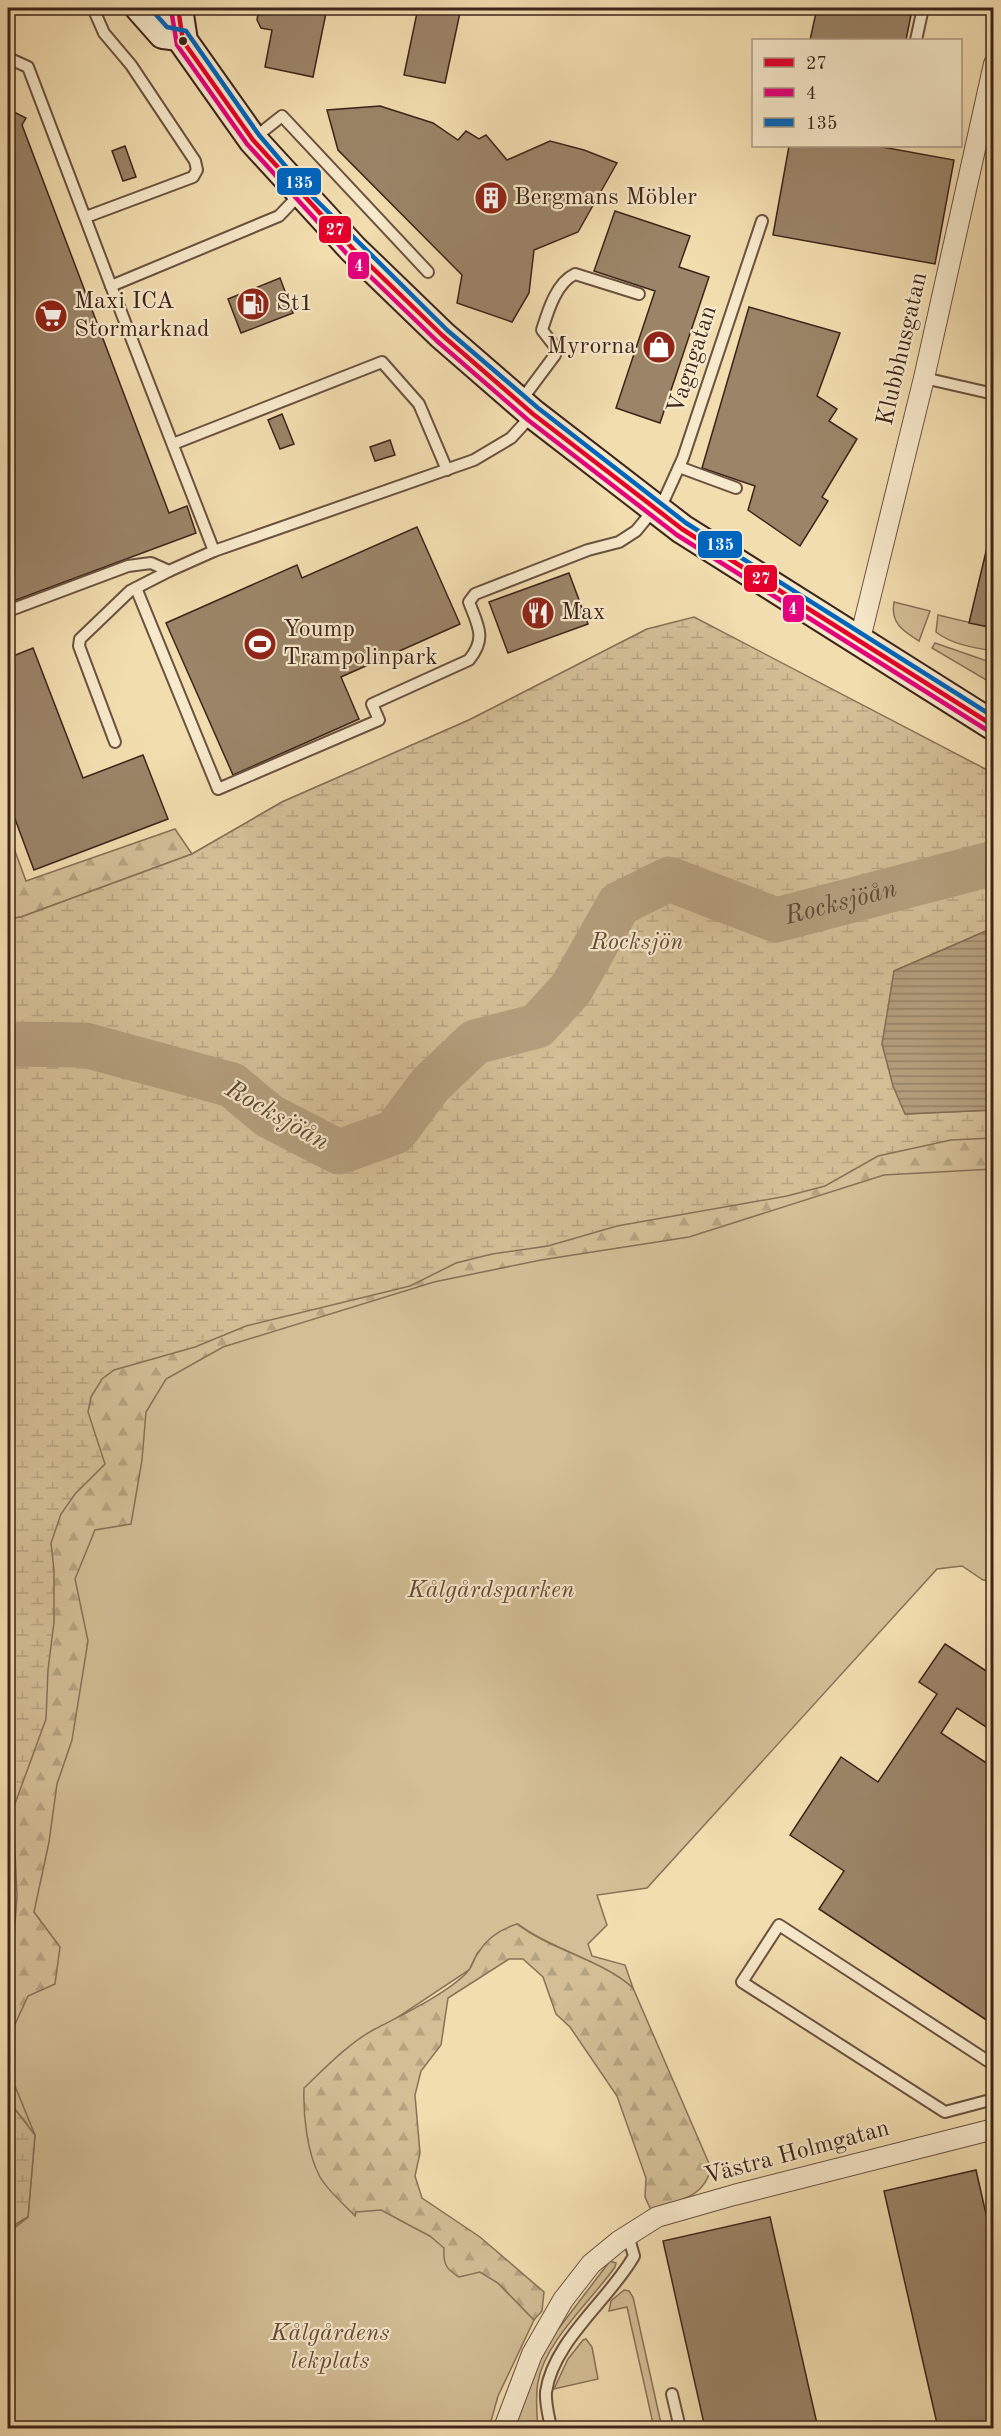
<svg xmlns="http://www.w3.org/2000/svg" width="1001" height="2436" viewBox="0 0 1001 2436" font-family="'Old Standard TT',serif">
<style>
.green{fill:#d3be96;stroke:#887158;stroke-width:1.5}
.forest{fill:url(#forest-firs);stroke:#887158;stroke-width:1.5}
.wetland{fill:url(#wetland-marsh);stroke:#887158;stroke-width:1.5}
.water{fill:url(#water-rules);stroke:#846d56;stroke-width:1.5}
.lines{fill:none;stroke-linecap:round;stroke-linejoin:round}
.river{stroke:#b49e7d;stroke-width:45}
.building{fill:#9b8468;stroke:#3c241b;stroke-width:1.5}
.service-casing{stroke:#6a5240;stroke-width:14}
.minor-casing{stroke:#6a5240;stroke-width:22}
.secondary-casing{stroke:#3c241b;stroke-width:32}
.service{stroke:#f7e9cb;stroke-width:10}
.minor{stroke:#f7e9cb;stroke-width:20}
.secondary{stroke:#f7e9cb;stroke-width:28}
.bus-1-casing{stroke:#f7e9cb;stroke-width:9}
.bus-2-casing{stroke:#f7e9cb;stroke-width:9}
.bus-3-casing{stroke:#f7e9cb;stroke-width:9}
.bus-1{stroke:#e4002b;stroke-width:4.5}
.bus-2{stroke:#e5007d;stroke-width:4.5}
.bus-3{stroke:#0065bd;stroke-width:4.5}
.bus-dot{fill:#3c241b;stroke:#f7e9cb;stroke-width:2}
.labels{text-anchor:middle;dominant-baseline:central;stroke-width:4.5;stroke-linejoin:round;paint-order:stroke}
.poi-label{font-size:24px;fill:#3c241b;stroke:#f7e9cb;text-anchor:start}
.street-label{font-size:24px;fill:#3c241b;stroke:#f7e9cb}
.park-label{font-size:24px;font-style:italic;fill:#624a3a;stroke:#f7e9cb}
.water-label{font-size:26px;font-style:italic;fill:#604938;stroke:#f7e9cb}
.line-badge{stroke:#f7e9cb;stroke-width:2}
.badge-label{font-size:16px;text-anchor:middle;font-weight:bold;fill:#fff}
</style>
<defs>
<pattern id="forest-firs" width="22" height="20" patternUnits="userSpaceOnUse" patternTransform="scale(1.5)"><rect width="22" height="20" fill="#d3be96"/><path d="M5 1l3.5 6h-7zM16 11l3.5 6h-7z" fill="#b6a381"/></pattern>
<pattern id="wetland-marsh" width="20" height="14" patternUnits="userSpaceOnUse" patternTransform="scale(1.5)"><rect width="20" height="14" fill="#d3be96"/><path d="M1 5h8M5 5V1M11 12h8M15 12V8" fill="none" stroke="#b6a381"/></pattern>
<pattern id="water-rules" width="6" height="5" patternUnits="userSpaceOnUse" patternTransform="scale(1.5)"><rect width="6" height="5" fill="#b49e7d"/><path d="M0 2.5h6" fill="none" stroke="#948166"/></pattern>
</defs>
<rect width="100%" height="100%" fill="#f2ddaf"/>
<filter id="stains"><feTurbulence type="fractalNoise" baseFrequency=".00333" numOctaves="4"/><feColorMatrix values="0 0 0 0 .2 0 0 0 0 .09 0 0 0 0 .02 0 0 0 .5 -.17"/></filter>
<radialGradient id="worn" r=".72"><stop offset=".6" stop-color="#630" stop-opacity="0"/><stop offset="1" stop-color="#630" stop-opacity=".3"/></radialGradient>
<g class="green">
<path d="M894,602L930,611L919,641C903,631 890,623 894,602Z"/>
<path d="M938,615L993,628V651C974,648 951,644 936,632Z"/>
<path d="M647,629L993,834V1581L983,1580L962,1566L937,1569L647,1888L597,1895L607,1925L588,1944L592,1956L625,1965L633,1988C602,1960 553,1950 518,1924L478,1952L469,1970L389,2023L305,2109L311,2150L398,2219L430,2236L498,2283L534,2320L498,2396L489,2428H8V919L21,917L192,854L282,802L469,720Z"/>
<path d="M935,643L993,663V684L932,648Z"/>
<path d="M610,2261L616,2263L615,2267C592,2300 545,2341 538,2382C535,2397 537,2414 538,2428H517L516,2421L532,2373L556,2332Z"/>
<path d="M624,2290L629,2291L633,2297L662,2428H654L627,2307L609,2311L611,2301Z"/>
<path d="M586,2339L592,2347L598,2379L554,2389L568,2359L583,2340Z"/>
</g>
<g class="forest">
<path d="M175,829L192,854L21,917L8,919V832L26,881Z"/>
<path d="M993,1110V1169L884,1175L689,1237L541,1260L434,1282L223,1347L166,1379L146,1412L142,1460L131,1524L95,1530L75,1579L88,1641L72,1740L57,1784L49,1842L34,1912L60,1947L55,1984L28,1996L10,2035L8,2055V1770L45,1360Z"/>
<path d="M517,1924C552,1951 601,1959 633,1988L711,2168C704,2199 678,2200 651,2210L645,2197L646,2178L617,2096L570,2027L556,2014L543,1977L523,1959H509L448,1998L441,2045L421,2071L415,2095L420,2153L415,2176L422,2198L480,2237L544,2292L542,2311L534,2320L498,2283L480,2272L459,2277C446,2269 443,2264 444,2248L430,2236L381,2210L356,2212L355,2216C344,2204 328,2191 320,2177C307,2153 303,2115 304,2088C325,2068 350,2042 375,2029C400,2016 452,1991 469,1970C473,1965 474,1958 478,1953C487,1938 501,1929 517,1924Z"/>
<path d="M8,2069L35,2135L28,2217L8,2233Z"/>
</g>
<g class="wetland">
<path d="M694,617L993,773V928L894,971L905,1114L993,1110V1138L951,1140L878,1156L825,1186L787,1196L617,1226L548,1246L492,1254L456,1263L410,1286L246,1326L195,1347L114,1370L102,1379L91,1397L88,1412L105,1464L75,1494L61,1514L51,1543L54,1570V1622L48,1670L46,1719L13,1809L17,1895L11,1982L8,1994V919L21,917L192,854L282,802L469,720L647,629Z"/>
<path d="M8,2100L35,2135L28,2217L8,2229Z"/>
</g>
<path class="water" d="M993,928V1110L905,1114L893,1086L882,1044L894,971Z"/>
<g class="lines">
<path class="river" id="s1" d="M8,1044L85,1045L232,1085L269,1116L339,1152L395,1132L430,1085L475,1042L537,1026L571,989L619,904L669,879L776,920L994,863"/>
</g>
<g class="building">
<path d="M259,8H327L313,77L265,67L272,30L261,28L257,20Z"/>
<path d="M418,8H461L445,83L404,75Z"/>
<path d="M817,8H878L911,15L906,40H810Z"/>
<path d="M380,106L433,123L458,140L466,131L479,139L486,135L507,160L550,141L584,150L617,163L578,232L534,250L529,293L512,322L457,303L462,275L338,150L327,110Z"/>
<path d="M8,109L26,118L22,125L169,513L187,506L196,533L8,603Z"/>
<path d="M125,146L136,177L123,181L112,151Z"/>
<path d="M789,146H877L954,160L935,264L773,235Z"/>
<path d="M615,211L690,236L679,267L709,277L660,423L616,408L655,291L594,271Z"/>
<path d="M280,278L293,313L241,333L228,299Z"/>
<path d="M749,307L840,333L817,396L837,409L829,421L857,439L822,497L828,501L800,546L748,510L755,486L702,468Z"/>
<path d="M282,414L294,444L280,449L268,420Z"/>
<path d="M390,440L395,455L375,461L370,447Z"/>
<path d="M994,518V628L969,623Z"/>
<path d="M417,527L460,624L341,677L359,719L233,775L166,623L297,565L302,578Z"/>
<path d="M569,573L588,624L508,653L489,602Z"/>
<path d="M33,648L83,778L143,755L168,819L34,870L8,800V658Z"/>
<path d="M945,1644L994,1676V1732L957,1708L941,1733L994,1768V2025L819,1909L844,1871L790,1835L841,1757L878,1782L937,1694L919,1682Z"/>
<path d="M976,2170L994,2249V2428H938L884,2191Z"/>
<path d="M770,2217L818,2428H705L663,2241Z"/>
</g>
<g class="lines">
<g class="service-casing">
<g id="service">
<path d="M916,40L923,8"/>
<path d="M8,58L28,67L111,286"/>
<path d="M253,139L282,116L428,272"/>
<path d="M300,194L279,216L111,286L214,551L474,460L511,438L533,414"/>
<path d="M86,217L193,177L197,170L195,161L131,65L104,33L93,8"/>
<path d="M924,378L994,394"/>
<path d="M520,402L555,355L556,348L542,330C548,311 556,283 575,274L639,294"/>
<path d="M173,444L382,362L419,404L447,470"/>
<path d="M679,467L736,488"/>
<path d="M659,511L683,458L762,221"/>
<path d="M136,588L218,789L379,720L372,704L469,660C487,638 478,626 469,602L475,594L588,550L619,542L636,531L655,508"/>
<path d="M8,611L128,566L151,563L169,571L214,551"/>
<path d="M115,742L79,646L80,639L130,591L169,571"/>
<path d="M994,2065L779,1925L742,1982L945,2112L994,2099"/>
<path d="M672,2394L680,2428"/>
<path d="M551,2428C549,2417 545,2403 546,2392C553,2341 610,2299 634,2256L628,2235"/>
</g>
</g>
<g class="minor-casing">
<g id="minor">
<path d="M859,643L924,378L994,64"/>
<path d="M504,2428L532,2354L563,2300L591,2264L619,2241L657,2217L734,2195L994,2129"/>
</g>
</g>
<g class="secondary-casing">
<g id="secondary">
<path d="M140,8L163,34L180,36"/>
<path d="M178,8L183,41L253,140L353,249L442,335L533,414L682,529L994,726"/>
</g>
</g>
<use href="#service" class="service"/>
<use href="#minor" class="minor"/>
<use href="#secondary" class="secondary"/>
<g class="bus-1-casing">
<path id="bus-1" d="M178,8L183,41L253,140L353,249L442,335L533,414L682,529L994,726"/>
</g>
<g class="bus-2-casing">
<path id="bus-2" d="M171,9L177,45L247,144L347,254L437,341L528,420L677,535L990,732"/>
</g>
<g class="bus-3-casing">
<path id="bus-3" d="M150,8L167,27L186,31L259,135L305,189L447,330L538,408L686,523L994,717"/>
</g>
<use href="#bus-1" class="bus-1"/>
<use href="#bus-2" class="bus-2"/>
<use href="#bus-3" class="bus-3"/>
</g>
<defs>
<g id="building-disc" transform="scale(1.725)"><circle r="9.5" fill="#8f2418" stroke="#f7e9cb"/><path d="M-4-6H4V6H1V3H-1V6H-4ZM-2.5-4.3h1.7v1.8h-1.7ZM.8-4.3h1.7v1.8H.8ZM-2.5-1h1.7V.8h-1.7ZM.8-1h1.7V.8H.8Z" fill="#fff"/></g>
<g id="fuel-disc" transform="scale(1.725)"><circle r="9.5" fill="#8f2418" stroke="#f7e9cb"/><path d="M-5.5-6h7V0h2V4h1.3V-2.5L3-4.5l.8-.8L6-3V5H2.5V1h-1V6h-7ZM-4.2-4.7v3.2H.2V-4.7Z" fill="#fff"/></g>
<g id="supermarket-disc" transform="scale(1.725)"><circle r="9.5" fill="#8f2418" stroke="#f7e9cb"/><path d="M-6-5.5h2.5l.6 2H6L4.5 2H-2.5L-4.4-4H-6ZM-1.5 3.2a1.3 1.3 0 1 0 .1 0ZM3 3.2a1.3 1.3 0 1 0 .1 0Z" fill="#fff"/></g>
<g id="shop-disc" transform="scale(1.725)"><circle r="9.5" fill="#8f2418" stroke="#f7e9cb"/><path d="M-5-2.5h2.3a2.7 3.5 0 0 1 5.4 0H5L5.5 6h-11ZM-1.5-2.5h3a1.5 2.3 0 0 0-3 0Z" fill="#fff"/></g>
<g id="restaurant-disc" transform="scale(1.725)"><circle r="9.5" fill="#8f2418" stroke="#f7e9cb"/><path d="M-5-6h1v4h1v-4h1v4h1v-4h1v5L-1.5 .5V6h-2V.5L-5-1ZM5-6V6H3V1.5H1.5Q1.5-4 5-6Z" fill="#fff"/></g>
<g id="stadium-disc" transform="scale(1.725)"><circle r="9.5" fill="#8f2418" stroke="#f7e9cb"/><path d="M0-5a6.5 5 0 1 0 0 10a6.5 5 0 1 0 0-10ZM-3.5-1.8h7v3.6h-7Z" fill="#fff"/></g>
</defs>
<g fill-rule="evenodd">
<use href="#building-disc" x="491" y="198"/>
<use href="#fuel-disc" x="253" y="304"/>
<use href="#supermarket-disc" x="51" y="316"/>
<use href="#shop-disc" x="659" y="347"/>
<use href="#restaurant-disc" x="538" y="613"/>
<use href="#stadium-disc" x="260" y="644"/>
</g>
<circle class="bus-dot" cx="183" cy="41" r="5"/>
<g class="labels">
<g class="poi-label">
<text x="514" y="198">Bergmans Möbler</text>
<text x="74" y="302">Maxi ICA<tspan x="74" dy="28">Stormarknad</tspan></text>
<text x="276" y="304">St1</text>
<text x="636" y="347" text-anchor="end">Myrorna</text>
<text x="561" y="613">Max</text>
<text x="283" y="630">Yoump<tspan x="283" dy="28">Trampolinpark</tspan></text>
</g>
<g class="street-label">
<text transform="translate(903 349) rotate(-77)">Klubbhusgatan</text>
<text transform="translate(693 360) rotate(-72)">Vagngatan</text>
<text transform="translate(797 2153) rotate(-15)">Västra Holmgatan</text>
</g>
<g class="park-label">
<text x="637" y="943">Rocksjön</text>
<text x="491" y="1591">Kålgårdsparken</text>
<text x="330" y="2334">Kålgårdens<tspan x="330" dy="28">lekplats</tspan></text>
</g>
<g class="water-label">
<text stroke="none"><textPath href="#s1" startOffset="986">Rocksjöån</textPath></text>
<text transform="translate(277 1116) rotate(30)">Rocksjöån</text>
</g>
</g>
<g class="line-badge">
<rect x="276" y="167" width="46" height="29" rx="6" fill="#0065bd"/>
<rect x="318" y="215" width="34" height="29" rx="6" fill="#e4002b"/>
<rect x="347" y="251" width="23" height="29" rx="6" fill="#e5007d"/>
<rect x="697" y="530" width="46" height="29" rx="6" fill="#0065bd"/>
<rect x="743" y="564" width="35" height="29" rx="6" fill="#e4002b"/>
<rect x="782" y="594" width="23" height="29" rx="6" fill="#e5007d"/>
</g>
<g class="badge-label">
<text x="299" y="188">135</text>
<text x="335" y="235">27</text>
<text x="359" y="271">4</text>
<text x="720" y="550">135</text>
<text x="761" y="584">27</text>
<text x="793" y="614">4</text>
</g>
<rect width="1001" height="2436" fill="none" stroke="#f2ddaf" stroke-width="30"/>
<rect x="9" y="9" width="983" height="2418" fill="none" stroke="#3c241b" stroke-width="3"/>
<rect x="15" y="15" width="971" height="2406" fill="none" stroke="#3c241b" stroke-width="1.5"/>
<rect x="752" y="39" width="210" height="108" fill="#f7e9cb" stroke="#ac9a85" stroke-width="1.5"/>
<rect x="764" y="58" width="30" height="9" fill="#e4002b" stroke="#ac9a85" stroke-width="1.5"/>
<text x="806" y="69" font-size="18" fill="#3c241b">27</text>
<rect x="764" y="88" width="30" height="9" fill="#e5007d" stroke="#ac9a85" stroke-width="1.5"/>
<text x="806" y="99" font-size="18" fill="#3c241b">4</text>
<rect x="764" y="118" width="30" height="9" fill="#0065bd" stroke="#ac9a85" stroke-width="1.5"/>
<text x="806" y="129" font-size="18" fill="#3c241b">135</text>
<rect width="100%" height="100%" filter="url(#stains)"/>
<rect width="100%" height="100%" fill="url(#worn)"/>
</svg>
